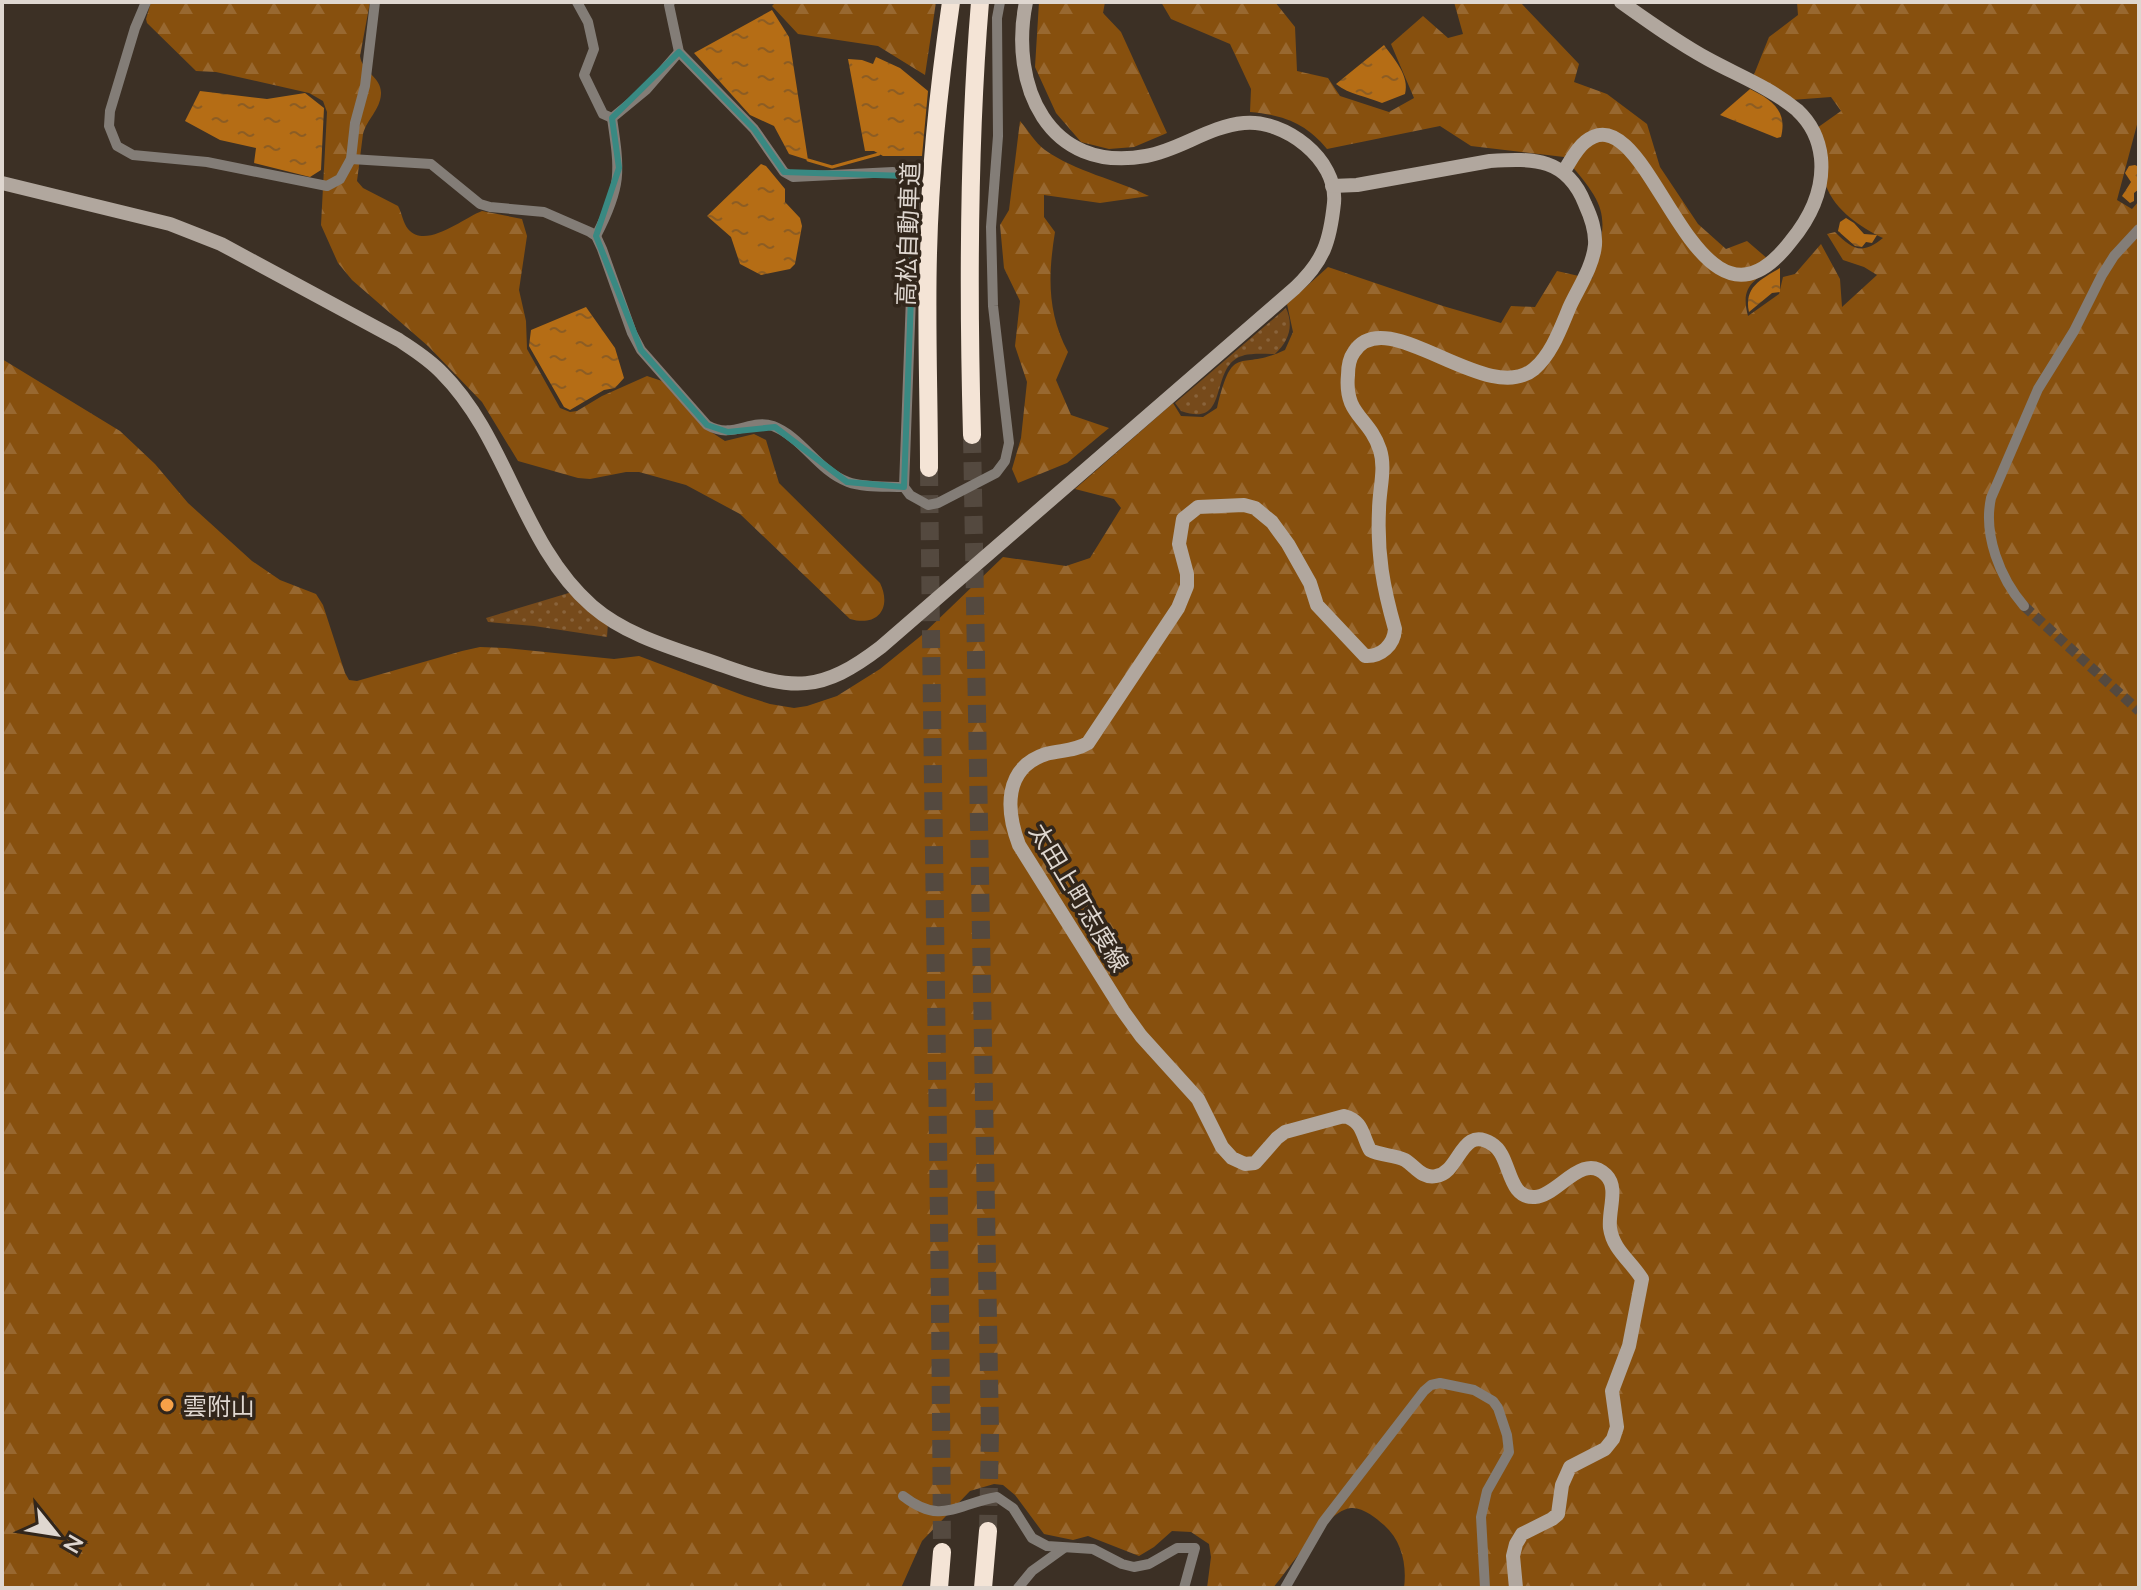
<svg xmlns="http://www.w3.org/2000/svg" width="2141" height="1590" viewBox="0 0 2141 1590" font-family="Lato,'Noto Sans JP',sans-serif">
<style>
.forest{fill:url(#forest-firs)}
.park{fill:url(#park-dots)}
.water{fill:url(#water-ripples)}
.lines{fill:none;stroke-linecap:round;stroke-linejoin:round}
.stream{stroke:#b56d15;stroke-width:3}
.street-tunnel{stroke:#54493f;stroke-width:10;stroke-dasharray:10 5;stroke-linecap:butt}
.highway-tunnel{stroke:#54493f;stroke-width:18;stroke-dasharray:18 9;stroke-linecap:butt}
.street{stroke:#837d77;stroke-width:10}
.secondary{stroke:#b1a79e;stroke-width:14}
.highway{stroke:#f4e4d6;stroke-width:18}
.marked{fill:none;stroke:#398982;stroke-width:6;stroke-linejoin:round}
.poi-dot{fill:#f7a148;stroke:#32261b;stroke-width:3}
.labels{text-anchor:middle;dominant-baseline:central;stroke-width:7;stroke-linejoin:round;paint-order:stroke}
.street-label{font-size:24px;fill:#dfd7d0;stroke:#32261b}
.poi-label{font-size:24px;fill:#dfd7d0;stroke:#32261b;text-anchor:start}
</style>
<defs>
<pattern id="forest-firs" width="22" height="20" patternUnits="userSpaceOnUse" patternTransform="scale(2)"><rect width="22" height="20" fill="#87500e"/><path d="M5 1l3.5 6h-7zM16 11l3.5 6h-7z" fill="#986830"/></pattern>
<pattern id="park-dots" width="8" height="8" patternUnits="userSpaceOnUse" patternTransform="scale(2)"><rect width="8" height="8" fill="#764a1b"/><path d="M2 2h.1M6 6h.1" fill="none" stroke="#89633b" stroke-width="1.8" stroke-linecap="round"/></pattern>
<pattern id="water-ripples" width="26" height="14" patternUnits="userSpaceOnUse" patternTransform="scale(2)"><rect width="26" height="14" fill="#b56d15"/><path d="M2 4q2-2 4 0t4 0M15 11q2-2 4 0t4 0" fill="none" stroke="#8d5d23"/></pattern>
</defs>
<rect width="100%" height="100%" fill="#3c3025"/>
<g class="forest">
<path d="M151,2H370L360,56C362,72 382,77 381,94C380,110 367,119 363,134L357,181L363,188L398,206C402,213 403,223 408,229C426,250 463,218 482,211L522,219L527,236L519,290L526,321L527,349L560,408L570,412L577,411L602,396L647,376L662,381L702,426L725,441L754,434L766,440L779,483L880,583C892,608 878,627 850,619L740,514L686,485L639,472H626L590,479L578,478L518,461L482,402L428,346L352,280L338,263L321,225L327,112L323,101L309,93L216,72L196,71L147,23L146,19Z"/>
<path d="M776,2H936L925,75L878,46L798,34L772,6Z"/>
<path d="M1039,2H1105L1103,13L1121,32L1167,133L1134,147L1109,149L1081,142L1056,113L1035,67Z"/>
<path d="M1161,2H1275L1295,27L1297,71L1328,78L1340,96L1389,112L1414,98L1391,44L1423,16L1448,38L1463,34L1454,2H1520L1579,64L1574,82L1607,94L1647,124L1660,167L1698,224L1726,249L1747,241L1776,266C1753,281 1740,286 1748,316L1779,294L1783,277L1795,274L1821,244L1840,279L1842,307L1877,275L1864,267L1843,260L1827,234L1835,232C1853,250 1862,255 1883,238C1860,227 1836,211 1826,186C1820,169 1820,146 1817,128L1841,111L1831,97L1791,100L1753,77L1769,37L1798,15L1797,2H2139V117L2117,200L2132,209L2139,201V1588H1404C1407,1565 1402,1541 1384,1525C1376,1518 1363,1507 1351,1508C1327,1510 1289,1569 1273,1588H1207L1211,1557L1209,1544L1191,1532L1172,1531L1154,1547L1139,1556L1088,1536L1073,1540L1044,1534L1015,1495L1003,1485L994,1484L970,1491L922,1541L901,1588H2V359L120,431L155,464L188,503L252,561L280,580L316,594L323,605L345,673L349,680L357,681L462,651L480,647L505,648L614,659L639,656L745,696L770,704L794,708L807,706L837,696L880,669L922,635L1003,557L1066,566L1090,558L1121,508L1114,499L1075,489L1173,403L1181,416L1203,417L1217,408C1234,340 1237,373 1285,350L1293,332L1287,304L1328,267L1443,306L1501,323L1511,306L1535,307L1557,271L1592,279C1609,213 1609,209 1564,157L1471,146L1440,126L1327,149C1306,123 1283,115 1250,112L1251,89L1230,44L1171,19Z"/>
<path d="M1020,121C1028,130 1035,143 1045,150C1076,172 1115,179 1149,196L1100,203L1044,195V217L1055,232C1048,275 1047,313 1068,352L1056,380L1071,415L1109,428L1067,463L1018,483L1012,469L1021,438L1027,382L1015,346L1020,301L1004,268L1000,225L1009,210Z"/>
</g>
<g class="park">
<path d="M1286,308C1294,326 1289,341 1275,354C1262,354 1248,352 1237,358C1210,374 1229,428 1181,411L1175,403Z"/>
<path d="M572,592L608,623L607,637L534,626L488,622L486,618Z"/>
</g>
<g class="water">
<path d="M772,10L789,37L808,160L789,154L774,126L750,115L694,53Z"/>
<path d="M1384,45C1394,59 1410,76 1405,94L1382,103C1366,96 1350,95 1336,84Z"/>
<path d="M876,57L900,68L928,91L922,156H883L874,151H865L848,59L862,60L873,64Z"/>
<path d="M1750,89C1770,99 1788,110 1781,137L1777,138L1720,115Z"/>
<path d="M200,91L267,99L305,93L324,108L321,170L310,177L254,163L256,148L220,140L185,121Z"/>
<path d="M761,164L766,166L785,189V202L800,218L802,226L795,264L790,269L761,275L740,264L731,237L707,216Z"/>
<path d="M2135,165L2139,167V189L2134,193V201L2130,203L2122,196L2131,182L2125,173L2129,166Z"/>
<path d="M1846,218L1854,223L1864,234L1877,235L1872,243L1866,242L1862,247L1855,246L1838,231L1840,222Z"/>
<path d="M1780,268V292L1772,293L1749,312C1744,287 1760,280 1780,268Z"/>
<path d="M586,307L615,348L624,378L615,388L604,390L570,410L564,407L529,346L531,330Z"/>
</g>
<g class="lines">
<path class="stream" d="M808,160L832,167L879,154"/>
<path class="street-tunnel" d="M2024,606L2139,711"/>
<g class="highway-tunnel">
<path d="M972,435L990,1432L988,1531"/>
<path d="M929,468C933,830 940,1191 942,1552"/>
</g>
<g class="street">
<path d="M146,2L135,28L110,111L109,126L117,146L133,155L207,162L327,186L340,179L351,159L355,123L365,86L375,2"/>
<path d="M577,2L588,22L594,49L584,75L603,114L612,118"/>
<path d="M670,2L669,5L679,52L754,129L784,172L793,177L893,172C904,175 910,177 915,188L904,487L910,495L928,505L938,503L996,473L1005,461L1009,443L993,306L991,227L998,136L997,18L1000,2"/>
<path d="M351,159L431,164L480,204L490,207L544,212L590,232L596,236L602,249L632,333L641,350L707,425C733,440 750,418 773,426C802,437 818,471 848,482C864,488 887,486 904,487"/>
<path d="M596,236C622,186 620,172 612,118L646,90L679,52"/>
<path d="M2024,606C2000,578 1983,535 1991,498L2038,389L2074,331L2102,275L2114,256L2139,229"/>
<path d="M903,1496C942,1526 956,1504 997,1497L1013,1508L1032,1538L1047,1546L1093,1549L1122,1564L1134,1567L1149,1564L1177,1548H1195L1184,1588"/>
<path d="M1018,1588L1032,1571L1064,1548"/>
<path d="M1285,1588L1323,1522L1424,1391L1431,1385L1440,1383L1474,1390L1493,1401L1498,1408L1507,1435L1509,1452L1487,1491L1481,1517L1485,1588"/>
</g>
<g class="secondary">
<path d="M1564,171C1570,162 1576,149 1585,142C1652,87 1693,369 1791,241C1810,218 1824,189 1821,158C1819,139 1811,123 1797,110C1771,88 1737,75 1708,59C1677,42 1649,22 1621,2"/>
<path d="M2,183L170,224L221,244L399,340C414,350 429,359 442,373C508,439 521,544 592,606C629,638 680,650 724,666C794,691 821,693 881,647L1295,288C1324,261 1330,241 1334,203C1338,159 1284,119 1244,123C1209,126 1180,150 1146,156C1048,174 1009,85 1026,2"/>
<path d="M1332,186L1357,185L1490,161C1534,158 1567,158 1585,204C1591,217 1596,230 1595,245C1593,266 1579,287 1570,306C1561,327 1552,354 1534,369C1487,408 1386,301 1354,352C1349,359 1348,367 1348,375C1344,416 1369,416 1380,450C1386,469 1379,490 1379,510C1377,554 1383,587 1395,629C1394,645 1381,657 1365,656L1317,605L1310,583L1288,544L1272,522L1255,508L1244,505L1198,507L1183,519L1179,544L1187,574V586L1178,608L1088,743C1075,751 1061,750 1046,754C1003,768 1006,811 1019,845L1123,1011L1141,1036L1198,1099L1222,1147L1232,1158L1245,1164L1255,1163L1277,1138L1285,1132L1344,1116C1363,1121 1362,1135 1370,1150C1381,1156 1393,1154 1405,1160C1415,1166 1422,1179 1436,1176C1460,1173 1461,1124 1492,1144C1512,1156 1506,1199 1535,1197C1558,1196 1582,1151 1606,1175C1619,1188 1608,1210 1610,1228C1613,1250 1631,1261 1642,1279L1629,1346L1612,1391L1617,1427L1613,1439L1605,1449L1570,1467L1562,1485L1558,1514L1552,1519L1522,1534L1516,1544L1513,1556L1516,1588"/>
</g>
<g class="highway">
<path d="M972,435C968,290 968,146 980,2"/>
<path d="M929,468C929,397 926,325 928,253C930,169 939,85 951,2"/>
<path d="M939,1588L942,1552"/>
<path d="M983,1588L988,1531"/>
</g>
</g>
<path class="marked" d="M679,52L754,129L784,172L906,176L915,188L904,487L847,482L775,427L728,432L707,425L641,350L596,236L619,168L612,118Z"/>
<circle class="poi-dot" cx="167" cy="1405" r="8"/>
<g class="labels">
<g class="street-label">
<text transform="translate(907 234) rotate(-88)">高松自動車道</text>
<text transform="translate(1080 897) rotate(59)">太田上町志度線</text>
</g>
<g class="poi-label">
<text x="183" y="1405">雲附山</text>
</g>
</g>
<rect width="2141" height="1590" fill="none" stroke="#dfd7d0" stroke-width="8"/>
<g transform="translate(56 1534) rotate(120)" stroke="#32261b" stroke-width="6" paint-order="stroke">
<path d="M0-6L14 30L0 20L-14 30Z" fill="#dfd7d0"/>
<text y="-12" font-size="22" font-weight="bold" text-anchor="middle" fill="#dfd7d0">N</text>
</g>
</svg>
